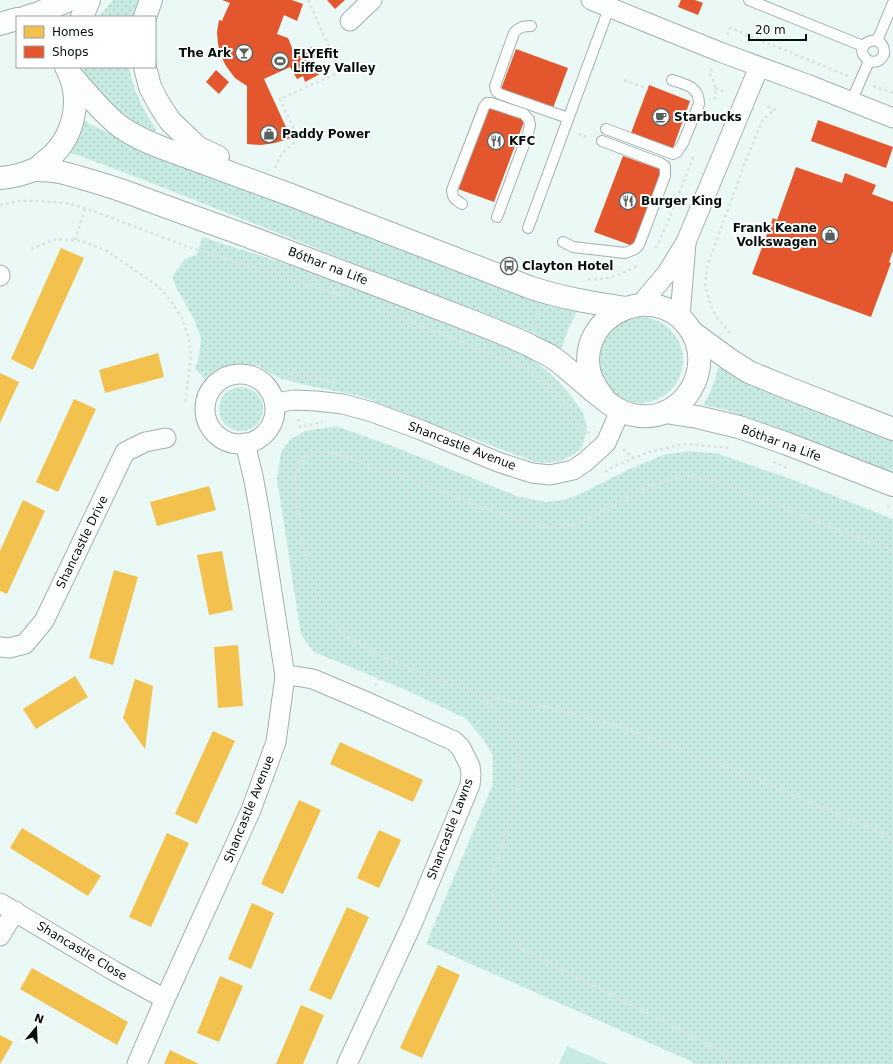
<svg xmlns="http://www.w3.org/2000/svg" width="893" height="1064" viewBox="0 0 893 1064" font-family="'DejaVu Sans',sans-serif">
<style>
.grass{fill:url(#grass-dots)}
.pitch{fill:#c7eae3}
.homes{fill:#f2c14e}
.shops{fill:#e4572e}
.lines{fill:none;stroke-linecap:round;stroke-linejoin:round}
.service-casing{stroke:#a4b0ad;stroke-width:12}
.minor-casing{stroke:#a4b0ad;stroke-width:21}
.tertiary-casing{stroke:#a4b0ad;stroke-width:24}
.secondary-casing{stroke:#a4b0ad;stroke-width:24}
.path{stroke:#dde2e1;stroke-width:2.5;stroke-dasharray:3 3;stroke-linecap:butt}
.service{stroke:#fcfefe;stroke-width:10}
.minor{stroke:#fcfefe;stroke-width:19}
.tertiary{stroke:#fcfefe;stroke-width:22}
.secondary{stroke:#fcfefe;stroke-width:22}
.labels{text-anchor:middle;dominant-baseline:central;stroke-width:4;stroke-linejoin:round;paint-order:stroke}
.poi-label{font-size:12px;font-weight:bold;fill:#05100e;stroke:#fff;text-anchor:start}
.street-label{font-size:12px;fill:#05100e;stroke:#fff}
</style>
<defs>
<pattern id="grass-dots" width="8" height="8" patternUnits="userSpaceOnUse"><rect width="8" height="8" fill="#c7eae3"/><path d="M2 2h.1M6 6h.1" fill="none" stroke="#a9c8c2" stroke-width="1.8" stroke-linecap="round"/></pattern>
</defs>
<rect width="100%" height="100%" fill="#ebf9f6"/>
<g class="grass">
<path d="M113,0H143L138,17H99Z"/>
<path d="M82,67H129C134,91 142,109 156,129L153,137L131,126L88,82L83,71Z"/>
<path d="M80,115L89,124L134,144L533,299L577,311L566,334L562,347L559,350L534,333L512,324L371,270L139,178L72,153H66Z"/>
<path d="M202,237L318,274L515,351C521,354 528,357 534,361C549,370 584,405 586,423C587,426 586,429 586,432C585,439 583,446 578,451C564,462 552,464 535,462L360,396L301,384L283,379L271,374L259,366L236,364L221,367L205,379L195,369L199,357L201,338L194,319L176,287L173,279L174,274L184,260L189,257L197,255Z"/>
<circle cx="640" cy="360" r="43"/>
<path d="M718,367L738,379L893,440V473C854,458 815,442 776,428C752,419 728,409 703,405C711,393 715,381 718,367Z"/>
<circle cx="241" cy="409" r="22"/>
<path d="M336,426L400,449L519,497L546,502L563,500L578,495L632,468L663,455L690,451L719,454L791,479L893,519V1064H697L426,944L493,784V756L484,740L465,718L406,690L314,652L301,635L277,479L281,452L291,439L306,431Z"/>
</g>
<path class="pitch" d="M567,1046L608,1064H559Z"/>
<g class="homes">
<path d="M61,248L84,258L33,370L11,359Z"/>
<path d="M158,353L164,377L105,393L99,370Z"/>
<path d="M0,373L19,382L0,423Z"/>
<path d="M74,399L96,409L58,492L36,482Z"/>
<path d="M209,486L216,510L157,526L150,502Z"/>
<path d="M23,500L45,511L7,594L0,591V551Z"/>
<path d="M222,551L233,610L209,615L197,555Z"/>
<path d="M114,570L138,577L113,665L89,658Z"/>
<path d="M238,645L243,706L218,708L214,647Z"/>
<path d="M75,676L88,697L36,729L23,709Z"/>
<path d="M135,679L153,686L145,749L123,718Z"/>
<path d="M213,731L235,741L197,824L175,814Z"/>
<path d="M340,742L423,780L413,802L330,764Z"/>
<path d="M299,800L321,810L283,894L261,884Z"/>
<path d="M22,828L101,876L88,896L10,848Z"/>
<path d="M379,830L401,840L379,888L357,878Z"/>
<path d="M167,833L189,843L151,927L129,917Z"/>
<path d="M252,903L274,913L251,969L228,959Z"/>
<path d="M347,907L369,917L331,1000L309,990Z"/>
<path d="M438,965L460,975L422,1058L400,1048Z"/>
<path d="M32,968L128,1022L117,1045L20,989Z"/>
<path d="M220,976L243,986L219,1042L197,1033Z"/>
<path d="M301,1005L324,1015L303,1064H276Z"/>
<path d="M0,1035L13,1042L0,1064Z"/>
<path d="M170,1050L199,1064H164Z"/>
</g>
<g class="shops">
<path d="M222,0H292L303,4L297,21L284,15L277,34L288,38L295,55L312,47L316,57L313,58L320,74L305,82L303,76L297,79L290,67L264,79L291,138L275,143L261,145L247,144V86L235,78L226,66L221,56L218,44L217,32L219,20L222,21L224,16L230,3Z"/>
<path d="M327,0H345L335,9Z"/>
<path d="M681,0H695L703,3L698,15L678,7Z"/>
<path d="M516,49L568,68L553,108L501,89Z"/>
<path d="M216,70L229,82L219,94L206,82Z"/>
<path d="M649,85L690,101L673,148L631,133Z"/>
<path d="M489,106L525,119L494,202L458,189Z"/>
<path d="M818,120L893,147L886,168L811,141Z"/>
<path d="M623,156L662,170L633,246L594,232Z"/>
<path d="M796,167L842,183L845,173L876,185L872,194L893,202V251L889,262L891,263L871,317L752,274L773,218L777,220Z"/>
</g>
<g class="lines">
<g class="service-casing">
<g id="service">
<path d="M749,0L863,46"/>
<path d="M531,26C523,26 519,27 514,33L495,86L496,91L500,94L568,118"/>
<path d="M877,41L893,3"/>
<path d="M851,102L869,61C847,45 885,28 884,54C881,61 876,63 869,61"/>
<path d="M606,129L673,154L677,152L683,143L699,104C699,86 686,85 672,80"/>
<path d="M462,204C456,200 452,198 452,190L484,107L487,103H491L524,114L529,120L530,125L528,134L497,217"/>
<path d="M528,228L609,8"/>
<path d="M563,242L573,247L625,253L635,249L639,245L665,176V166L660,163L602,141"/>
</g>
</g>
<g class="minor-casing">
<g id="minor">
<path d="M591,0L720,52L812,86L893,118"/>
<path d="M350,21L372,0"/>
<path d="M0,275V276"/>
<path d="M640,305L667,273L686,242L759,67"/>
<path d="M680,317L686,243"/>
<circle cx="240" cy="409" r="35"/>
<path d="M275,403L294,400L316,401L343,404L372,412L421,430L498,462L532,473L550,475L573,470L585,462L606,443L620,411"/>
<path d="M0,647L9,648L25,644L44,621L125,452L145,442L166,438"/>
<path d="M285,676H295L313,679L367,702L454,741L461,748L470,766L471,775L470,785L412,924L347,1064"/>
<path d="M0,903L114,971L165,999"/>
<path d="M0,936L15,911"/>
<path d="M137,1064L165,999L251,810L276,742L285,676L259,508L253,476L245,443"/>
</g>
</g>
<g class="tertiary-casing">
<g id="tertiary">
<path d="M145,17L151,0"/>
<path d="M145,67L150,87L159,104L170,121L197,147L218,157"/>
<path d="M70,74C85,91 99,109 117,124C129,134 145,141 160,147L291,195L529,287C561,298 593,303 626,308"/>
<path d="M34,170C42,170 51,170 59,172C65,173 71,175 78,177C104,184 130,193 156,203C186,214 217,225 247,236C308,259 369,282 430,305C463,318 497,330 529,345C537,350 547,353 555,359C568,369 580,380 592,390C605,400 617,412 633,415C684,426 719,365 687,325C652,281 579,315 589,370C591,382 598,390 605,400"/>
<path d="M692,332L730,360L749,372L788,388L893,429"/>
<path d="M665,412L697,417L739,427L785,443L893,485"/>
</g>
</g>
<g class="secondary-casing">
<g id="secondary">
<path d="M26,17L39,13L69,0"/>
<path d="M82,17L89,0"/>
<path d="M0,24L17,19"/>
<path d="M0,178C12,177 22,175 33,170C37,169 40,166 43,163C74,141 84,100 66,67"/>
</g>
</g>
<g class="path">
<path d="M727,35L730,28L848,76"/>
<path d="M712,69L709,73C715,81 717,92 714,101"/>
<path d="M624,80L648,89"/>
<path d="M873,86L893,93"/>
<path d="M715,88L726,92"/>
<path d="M578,134L589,138"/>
<path d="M275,168C277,163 279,157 283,153C289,145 296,146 297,135L280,99L340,72L308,0"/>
<path d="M0,205L19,201H36L66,203L85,208L186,246L344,296"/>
<path d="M75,240L85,208"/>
<path d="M655,248L659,242L669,219L694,155"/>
<path d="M31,249L56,239L82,241L107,251L158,286L170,300L182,318L189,339L191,357L185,403"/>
<path d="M588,279C605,281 623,274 638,265"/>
<path d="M382,311C411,322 441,334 470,345C492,354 515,361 534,374C552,386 574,410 579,430L590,433"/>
<path d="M533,326L538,312"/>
<path d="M730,333L718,319L712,309L705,286L707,267L744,165L762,121L768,115L775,110L765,105"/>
<path d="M290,381L292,374L338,383"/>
<path d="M298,419L300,427L323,422"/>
<path d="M623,449L633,458L649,452L684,444L730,448"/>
<path d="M773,462L787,468"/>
<path d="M605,472L613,467L633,458"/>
<path d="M887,506L893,508"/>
<path d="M893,550L825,525L739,490L713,480L695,477H681L668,480L650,486L629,497L577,524L566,527L554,528L538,525L481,507L400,475L331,452H318L308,454L300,464L295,478L301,537L310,573L319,597L330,618L346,636L374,653L450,684L483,696L553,708L591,718L635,732L678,748L791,794L893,838"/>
<path d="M375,686L389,660"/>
<path d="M483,696C495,713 511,730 517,751C522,766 519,784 516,799C512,816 506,832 501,849C498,858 494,867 493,876C490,897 498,921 512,938C516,943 521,947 526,951L715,1048L725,1055L732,1064"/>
</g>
<use href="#service" class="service"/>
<use href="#minor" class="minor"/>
<use href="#tertiary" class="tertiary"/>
<use href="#secondary" class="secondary"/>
</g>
<defs>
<g id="bar-ring" transform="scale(0.9)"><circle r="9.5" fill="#fff" stroke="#56625f" stroke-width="1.5"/><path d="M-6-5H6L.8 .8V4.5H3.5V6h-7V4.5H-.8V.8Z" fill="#56625f"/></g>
<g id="stadium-ring" transform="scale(0.9)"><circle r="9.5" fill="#fff" stroke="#56625f" stroke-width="1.5"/><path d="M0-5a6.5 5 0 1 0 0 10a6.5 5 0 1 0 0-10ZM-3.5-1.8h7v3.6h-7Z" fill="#56625f"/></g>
<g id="cafe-ring" transform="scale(0.9)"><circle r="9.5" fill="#fff" stroke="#56625f" stroke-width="1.5"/><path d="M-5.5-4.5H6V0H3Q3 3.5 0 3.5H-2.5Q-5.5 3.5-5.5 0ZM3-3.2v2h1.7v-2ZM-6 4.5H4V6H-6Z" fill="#56625f"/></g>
<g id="shop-ring" transform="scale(0.9)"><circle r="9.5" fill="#fff" stroke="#56625f" stroke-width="1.5"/><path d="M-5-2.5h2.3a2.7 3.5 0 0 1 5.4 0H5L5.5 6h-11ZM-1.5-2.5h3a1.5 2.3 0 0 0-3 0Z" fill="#56625f"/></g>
<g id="restaurant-ring" transform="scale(0.9)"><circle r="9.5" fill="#fff" stroke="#56625f" stroke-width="1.5"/><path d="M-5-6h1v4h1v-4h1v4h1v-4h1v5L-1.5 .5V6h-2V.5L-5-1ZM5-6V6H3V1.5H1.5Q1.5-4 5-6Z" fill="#56625f"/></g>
<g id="bus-ring" transform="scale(0.9)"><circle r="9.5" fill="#fff" stroke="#56625f" stroke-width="1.5"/><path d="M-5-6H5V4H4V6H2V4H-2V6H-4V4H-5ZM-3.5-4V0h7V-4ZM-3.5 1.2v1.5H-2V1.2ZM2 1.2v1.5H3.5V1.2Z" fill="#56625f"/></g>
</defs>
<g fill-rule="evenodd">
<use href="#bar-ring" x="244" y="53"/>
<use href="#stadium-ring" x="280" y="61"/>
<use href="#cafe-ring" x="661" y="117"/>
<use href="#shop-ring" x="269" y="134"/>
<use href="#restaurant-ring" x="496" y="141"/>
<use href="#restaurant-ring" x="628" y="201"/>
<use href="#shop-ring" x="830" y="235"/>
<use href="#bus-ring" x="509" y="266"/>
</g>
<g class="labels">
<g class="poi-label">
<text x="231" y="53" text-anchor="end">The Ark</text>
<text x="293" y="54">FLYEfit<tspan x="293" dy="14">Liffey Valley</tspan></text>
<text x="674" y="117">Starbucks</text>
<text x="282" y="134">Paddy Power</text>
<text x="509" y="141">KFC</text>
<text x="641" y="201">Burger King</text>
<text x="817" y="228" text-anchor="end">Frank Keane<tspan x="817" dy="14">Volkswagen</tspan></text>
<text x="522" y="266">Clayton Hotel</text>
</g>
<g class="street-label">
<text transform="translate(328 266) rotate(21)">Bóthar na Life</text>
<text transform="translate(781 443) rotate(20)">Bóthar na Life</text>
<text transform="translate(462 446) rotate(21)">Shancastle Avenue</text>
<text transform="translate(82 542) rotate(-64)">Shancastle Drive</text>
<text transform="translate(249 809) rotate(-68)">Shancastle Avenue</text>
<text transform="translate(450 829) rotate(-69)">Shancastle Lawns</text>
<text transform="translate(82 951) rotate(31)">Shancastle Close</text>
</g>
</g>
<rect x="16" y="16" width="140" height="52" fill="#ffffff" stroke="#9b9f9f"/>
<rect x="24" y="26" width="20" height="12" fill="#f2c14e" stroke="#9b9f9f"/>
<text x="52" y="36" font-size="12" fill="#05100e">Homes</text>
<rect x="24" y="46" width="20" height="12" fill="#e4572e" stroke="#9b9f9f"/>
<text x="52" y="56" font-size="12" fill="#05100e">Shops</text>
<g transform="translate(36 1028) rotate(19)" stroke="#ffffff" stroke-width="3" paint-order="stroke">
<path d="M0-3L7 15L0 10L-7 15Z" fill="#05100e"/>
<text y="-6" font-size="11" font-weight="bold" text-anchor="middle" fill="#05100e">N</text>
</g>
<path d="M749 34v6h57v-6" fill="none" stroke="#05100e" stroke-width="2"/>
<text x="755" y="34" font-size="12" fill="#05100e" stroke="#ffffff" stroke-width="3" paint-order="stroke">20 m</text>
</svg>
